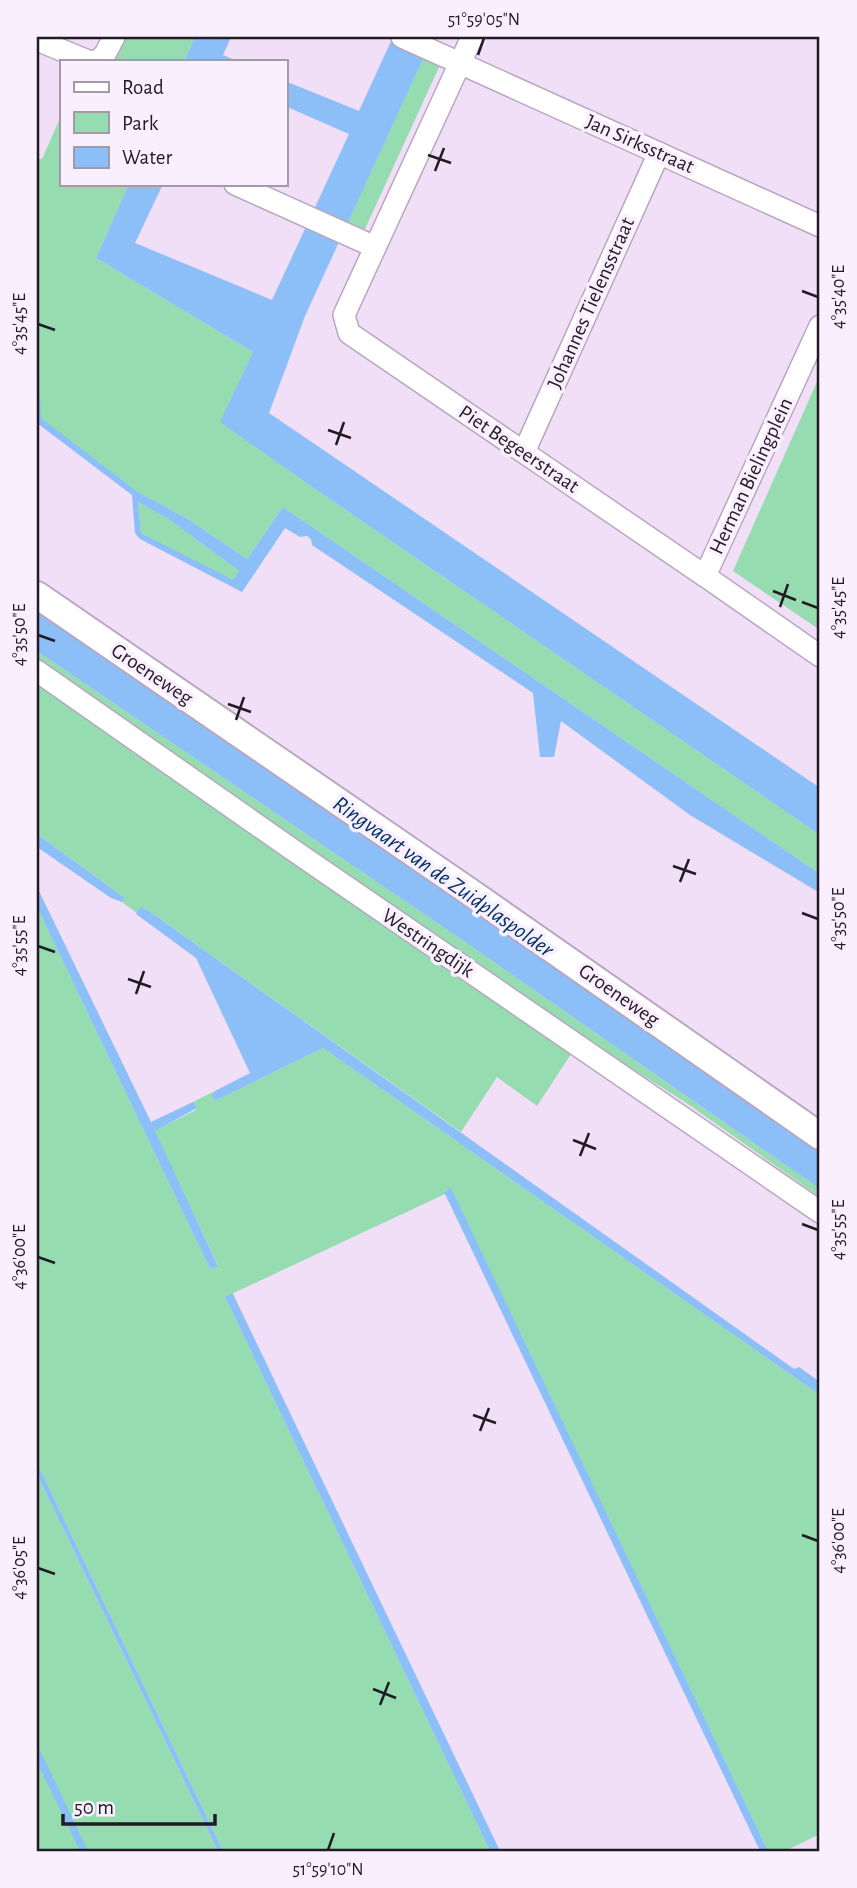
<svg xmlns="http://www.w3.org/2000/svg" width="857" height="1888" viewBox="0 0 857 1888" font-family="'Alegreya Sans',sans-serif">
<style>
.green{fill:#95dcb1}
.water{fill:#8cbef8;fill-rule:evenodd}
.lines{fill:none;stroke-linecap:round;stroke-linejoin:round}
.minor-casing{stroke:#b9a7bf;stroke-width:24}
.tertiary-casing{stroke:#b9a7bf;stroke-width:30}
.minor{stroke:#fff;stroke-width:21}
.tertiary{stroke:#fff;stroke-width:26}
.ticks{fill:none;stroke:#221b24;stroke-width:2.5}
.labels{text-anchor:middle;dominant-baseline:central;stroke-width:7;stroke-linejoin:round;paint-order:stroke}
.street-label{font-size:21px;fill:#221b24;stroke:#faeffe}
.water-label{font-size:23px;font-style:italic;fill:#003467;stroke:#faeffe}
.neatline{fill:none;stroke:#221b24;stroke-width:2.5}
.ticks-label{font-size:18px;text-anchor:middle;fill:#221b24}
</style>
<rect width="100%" height="100%" fill="#f1def7"/>
<g class="green">
<path d="M121,37H195L184,61H111Z"/>
<path d="M425,54L436,59L439,67L365,229L357,231L346,226Z"/>
<path d="M61,116V184H129L96,258L253,352L221,422L302,480L820,835V874L283,507L247,559L188,519L138,492L40,418L37,330V158L42,159Z"/>
<path d="M820,375V630L733,571Z"/>
<path d="M138,502L167,518L239,571L233,581L141,533Z"/>
<path d="M37,651L452,933L820,1189V1197L685,1102L588,1041L212,783L149,736L37,661Z"/>
<path d="M37,682L573,1051L537,1106L497,1077L461,1132L146,909L140,907L137,913L122,902L124,897L37,834Z"/>
<path d="M37,907L210,1269L218,1265L154,1131L196,1110L193,1102L215,1091L212,1096L215,1101L323,1048L820,1395V1834L785,1851H768L451,1189L445,1191V1194L225,1297L490,1851H223L37,1463Z"/>
<path d="M37,1474L218,1851H37Z"/>
</g>
<g class="water">
<path d="M195,37H231L223,55L237,61H184Z"/>
<path d="M393,37H433L305,316L269,413L820,788V835L302,480L220,422L253,352L96,258L129,184H163L135,243L272,300L349,134L285,106V81L359,111Z"/>
<path d="M37,330L41,418L138,492L188,519L247,559L283,507L820,874V893L690,815L561,721L554,757H540L533,693L312,545L311,539L307,536L300,537L285,528L242,592L140,539L135,533L132,495L37,423ZM138,502L167,518L239,571L233,580L141,533Z"/>
<path d="M37,610L470,905L820,1149V1189L452,933L37,651Z"/>
<path d="M37,834L125,898L122,902L111,898L37,847Z"/>
<path d="M37,887L151,1122L193,1102L197,1108L155,1131L218,1266L210,1269L37,907Z"/>
<path d="M140,907L146,909L794,1369L799,1367L820,1382V1395L323,1048L215,1101L212,1096L215,1091L250,1073L196,958L136,914Z"/>
<path d="M451,1188L452,1190L768,1851H760L445,1194L444,1192Z"/>
<path d="M232,1293L233,1294L500,1851H490L225,1297Z"/>
<path d="M37,1463L223,1851H218L37,1474Z"/>
<path d="M37,1744L88,1851H80L37,1762Z"/>
</g>
<g class="lines">
<g class="minor-casing">
<g id="minor">
<path d="M402,37L820,226"/>
<path d="M472,37L344,315L349,333L705,576"/>
<path d="M37,40L88,61"/>
<path d="M94,61H98L105,54L114,37"/>
<path d="M235,184L375,247"/>
<path d="M820,326L705,576L820,656"/>
<path d="M524,452L659,153"/>
<path d="M37,671L293,850L820,1212"/>
</g>
</g>
<g class="tertiary-casing">
<path id="tertiary" d="M37,595L470,892L820,1136"/>
</g>
<use href="#minor" class="minor"/>
<use href="#tertiary" class="tertiary"/>
</g>
<path class="ticks" d="M478,55L484,38M428,155L451,163M435,171L444,148M802,291L818,297M38,324L55,330M328,430L351,438M336,445L344,422M773,591L796,600M802,602L818,608M780,607L788,584M38,635L55,641M228,704L251,712M236,720L244,697M673,866L696,874M680,882L689,859M802,913L818,919M38,946L55,952M128,979L151,987M136,994L144,971M573,1140L596,1149M580,1156L589,1133M802,1224L818,1230M38,1257L55,1263M473,1415L496,1423M480,1431L489,1408M802,1535L818,1541M38,1568L55,1574M373,1689L396,1698M380,1705L389,1682M328,1850L334,1833"/>
<g class="labels">
<g class="street-label">
<text transform="translate(640 144) rotate(24)">Jan Sirksstraat</text>
<text transform="translate(591 303) rotate(-66)">Johannes Tielensstraat</text>
<text transform="translate(519 449) rotate(34)">Piet Begeerstraat</text>
<text transform="translate(751 476) rotate(-65)">Herman Bielingplein</text>
<text transform="translate(152 674) rotate(34)">Groeneweg</text>
<text transform="translate(428 943) rotate(34)">Westringdijk</text>
<text transform="translate(619 995) rotate(35)">Groeneweg</text>
</g>
<g class="water-label">
<text transform="translate(443 877) rotate(35)">Ringvaart van de Zuidplaspolder</text>
</g>
</g>
<rect width="857" height="1888" fill="none" stroke="#faeffe" stroke-width="77"/>
<rect x="60" y="60" width="228" height="126" fill="#faeffe" stroke="#a49aa7" stroke-width="2"/>
<rect x="74" y="82" width="35" height="10" fill="#ffffff" stroke="#a49aa7" stroke-width="2"/>
<text x="122" y="94" font-size="21" fill="#221b24">Road</text>
<rect x="74" y="112" width="35" height="21" fill="#95dcb1" stroke="#a49aa7" stroke-width="2"/>
<text x="122" y="130" font-size="21" fill="#221b24">Park</text>
<rect x="74" y="147" width="35" height="21" fill="#8cbef8" stroke="#a49aa7" stroke-width="2"/>
<text x="122" y="164" font-size="21" fill="#221b24">Water</text>
<path d="M63 1814v10h152v-10" fill="none" stroke="#221b24" stroke-width="3.5"/>
<text x="74" y="1814" font-size="21" fill="#221b24" stroke="#faeffe" stroke-width="5" paint-order="stroke">50 m</text>
<rect x="38" y="38" width="780" height="1812" class="neatline"/>
<g class="ticks-label">
<text x="484" y="25">51°59'05"N</text>
<text transform="translate(838 297) rotate(-90)" y="6">4°35'40"E</text>
<text transform="translate(19 324) rotate(-90)" y="6">4°35'45"E</text>
<text transform="translate(838 608) rotate(-90)" y="6">4°35'45"E</text>
<text transform="translate(19 635) rotate(-90)" y="6">4°35'50"E</text>
<text transform="translate(838 919) rotate(-90)" y="6">4°35'50"E</text>
<text transform="translate(19 946) rotate(-90)" y="6">4°35'55"E</text>
<text transform="translate(838 1230) rotate(-90)" y="6">4°35'55"E</text>
<text transform="translate(19 1257) rotate(-90)" y="6">4°36'00"E</text>
<text transform="translate(838 1541) rotate(-90)" y="6">4°36'00"E</text>
<text transform="translate(19 1568) rotate(-90)" y="6">4°36'05"E</text>
<text x="328" y="1875">51°59'10"N</text>
</g>
</svg>
